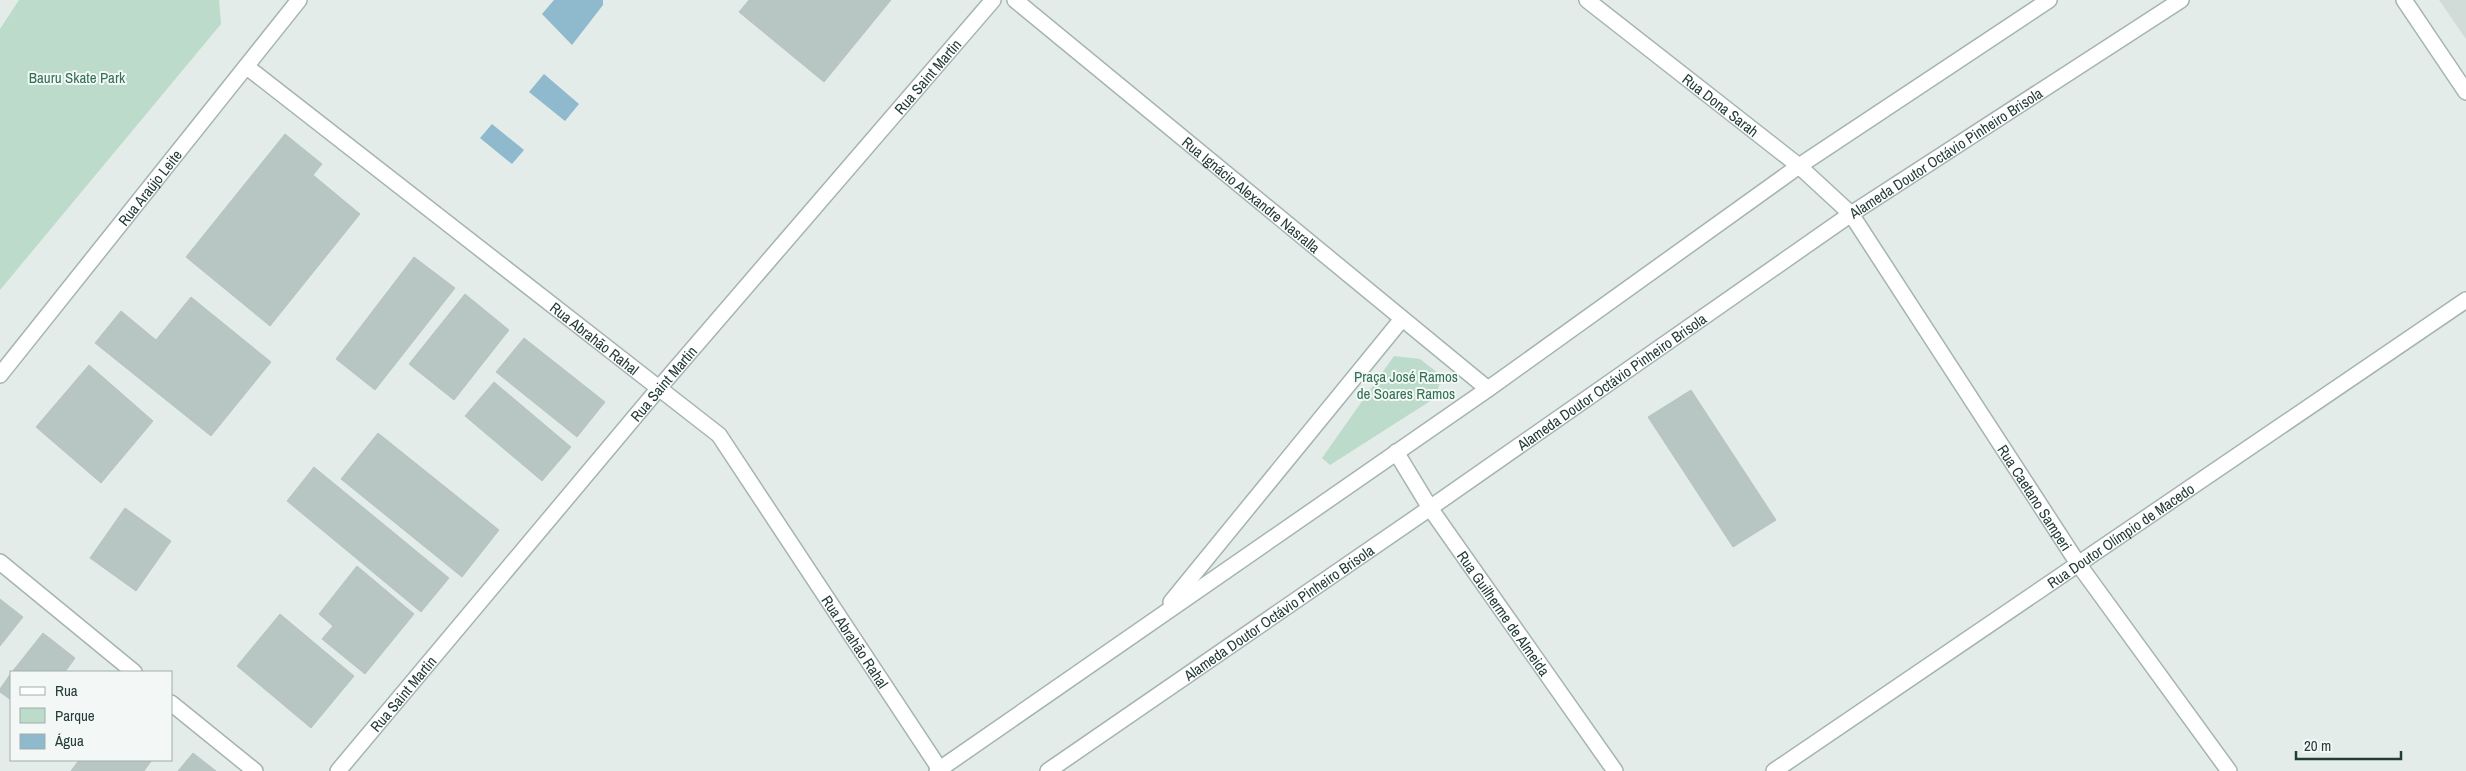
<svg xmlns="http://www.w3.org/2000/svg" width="2466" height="771" viewBox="0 0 2466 771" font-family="'Archivo Narrow',sans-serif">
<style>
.built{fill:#d1dbd8}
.green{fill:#bddbca}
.water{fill:#8fb9cd}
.building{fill:#b8c6c3;stroke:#b6c5c1}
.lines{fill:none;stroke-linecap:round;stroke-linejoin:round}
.minor-casing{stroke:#a6b4b1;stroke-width:18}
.tertiary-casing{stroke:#a6b4b1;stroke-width:18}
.minor{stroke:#fff;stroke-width:15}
.tertiary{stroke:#fff;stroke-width:15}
.labels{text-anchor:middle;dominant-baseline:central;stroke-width:4;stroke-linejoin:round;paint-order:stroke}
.street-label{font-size:15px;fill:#243c39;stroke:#f3f8f7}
.park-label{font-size:15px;fill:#317053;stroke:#f3f8f7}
</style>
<rect width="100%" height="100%" fill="#e3ece9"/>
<path class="built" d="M2439,0H2466V39Z"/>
<g class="green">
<path d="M19,0H219L221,24L0,290V29Z"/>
<path d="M1394,356L1420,359L1442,376L1435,398L1330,465L1322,458Z"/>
</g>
<g class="water">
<path d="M554,0H603V5L572,45L542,14Z"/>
<path d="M544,74L579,104L565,121L529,92Z"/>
<path d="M492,124L524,150L512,164L480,138Z"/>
</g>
<g class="building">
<path d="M749,0H891L824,82L739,12Z"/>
<path d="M285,134L322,164L313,175L360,214L270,326L186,257Z"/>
<path d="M414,257L455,288L375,390L336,359Z"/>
<path d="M465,294L509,330L454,400L409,364Z"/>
<path d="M191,297L271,362L211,436L95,343L121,311L156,340Z"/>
<path d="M524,338L605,402L577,437L496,372Z"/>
<path d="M89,365L153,421L101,483L36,427Z"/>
<path d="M494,382L571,447L542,481L465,416Z"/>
<path d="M1691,390L1776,520L1733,547L1648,417Z"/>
<path d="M378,433L499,530L462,577L341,479Z"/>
<path d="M314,467L449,578L421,612L287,501Z"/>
<path d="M125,508L171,541L136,591L90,558Z"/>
<path d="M357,566L414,614L365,674L322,639L333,626L319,614Z"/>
<path d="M0,599L23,617L0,646Z"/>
<path d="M280,614L354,676L311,728L237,666Z"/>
<path d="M43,633L75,658L65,672H12Z"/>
<path d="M11,673V700L0,692V689Z"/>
<path d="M193,753L216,771H178Z"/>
<path d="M79,760H152L144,771H71Z"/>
</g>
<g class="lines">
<g class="minor-casing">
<g id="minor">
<path id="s1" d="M1015,0L1488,389"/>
<path id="s2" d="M1587,0L1799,166L1851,214L2079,565L2229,771"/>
<path id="s3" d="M247,67L719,435L941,771"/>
<path id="s4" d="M0,375L299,0"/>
<path id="s5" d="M1396,452L1430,508L1615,771"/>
<path d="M0,562L134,672"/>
<path d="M171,703L255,771"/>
<path id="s6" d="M338,771L659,388L993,0"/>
<path id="s7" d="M1774,771L2466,300"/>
</g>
</g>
<g class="tertiary-casing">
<g id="tertiary">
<path d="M2404,0L2466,92"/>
<path d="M1171,602L1402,319"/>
<path d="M937,771L1488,389L1799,166L2049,0"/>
<path id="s8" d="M1048,771L1430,508L1851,214L2181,0"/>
</g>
</g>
<use href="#minor" class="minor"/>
<use href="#tertiary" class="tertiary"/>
</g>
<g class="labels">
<g class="street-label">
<text stroke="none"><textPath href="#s6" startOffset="911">Rua Saint Martin</textPath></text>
<text stroke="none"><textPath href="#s2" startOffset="170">Rua Dona Sarah</textPath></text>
<text stroke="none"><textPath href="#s8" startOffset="1090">Alameda Doutor Octávio Pinheiro Brisola</textPath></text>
<text stroke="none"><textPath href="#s4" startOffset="240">Rua Araújo Leite</textPath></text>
<text stroke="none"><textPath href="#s1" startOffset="306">Rua Ignácio Alexandre Nasralla</textPath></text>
<text stroke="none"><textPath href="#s3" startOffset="441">Rua Abrahão Rahal</textPath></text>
<text stroke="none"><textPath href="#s8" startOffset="685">Alameda Doutor Octávio Pinheiro Brisola</textPath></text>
<text stroke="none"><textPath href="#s6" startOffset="506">Rua Saint Martin</textPath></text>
<text stroke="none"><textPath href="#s2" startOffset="678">Rua Caetano Samperi</textPath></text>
<text stroke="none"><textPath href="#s7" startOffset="419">Rua Doutor Olímpio de Macedo</textPath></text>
<text stroke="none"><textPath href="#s8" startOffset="280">Alameda Doutor Octávio Pinheiro Brisola</textPath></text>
<text stroke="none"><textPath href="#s5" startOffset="194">Rua Guilherme de Almeida</textPath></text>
<text stroke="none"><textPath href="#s3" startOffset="846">Rua Abrahão Rahal</textPath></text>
<text stroke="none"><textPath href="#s6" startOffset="101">Rua Saint Martin</textPath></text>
</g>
<g class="park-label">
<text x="77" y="77">Bauru Skate Park</text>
<text x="1406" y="376">Praça José Ramos<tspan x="1406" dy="17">de Soares Ramos</tspan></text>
</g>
</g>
<rect x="10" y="671" width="162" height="90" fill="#f3f8f7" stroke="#a0adab"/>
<rect x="20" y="687" width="25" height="8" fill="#ffffff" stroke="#a0adab"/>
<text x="55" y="696" font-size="15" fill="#243c39">Rua</text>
<rect x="20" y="708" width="25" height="15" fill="#bddbca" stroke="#a0adab"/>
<text x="55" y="721" font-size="15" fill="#243c39">Parque</text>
<rect x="20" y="734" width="25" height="15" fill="#8fb9cd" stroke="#a0adab"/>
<text x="55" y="746" font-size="15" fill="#243c39">Água</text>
<path d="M2296 751v8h105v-8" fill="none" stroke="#243c39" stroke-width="2.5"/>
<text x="2304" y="751" font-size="15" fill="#243c39" stroke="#f3f8f7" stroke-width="4" paint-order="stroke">20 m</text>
</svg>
